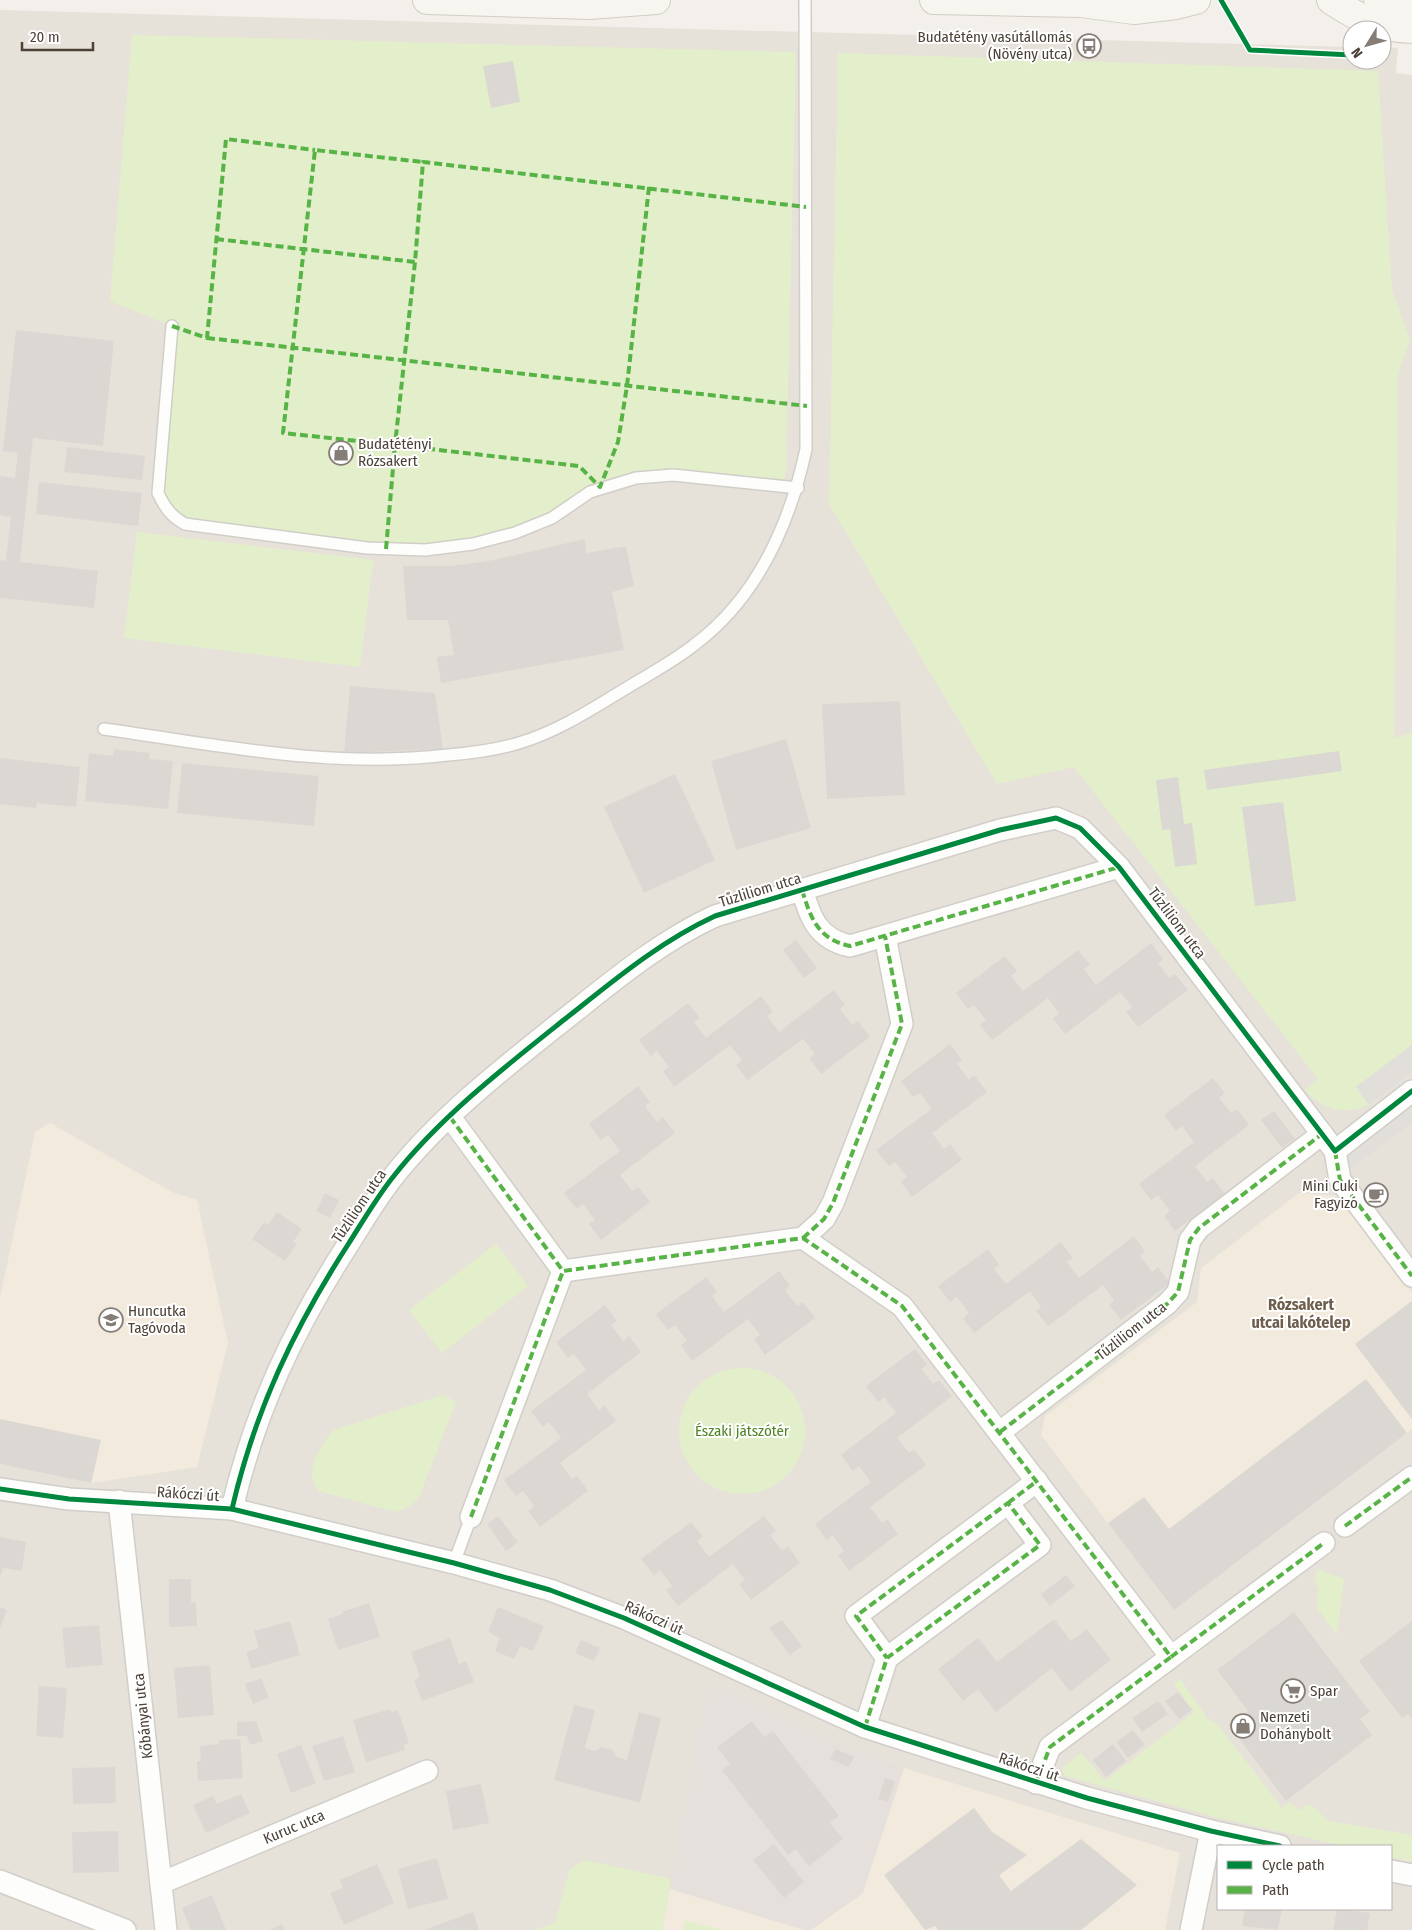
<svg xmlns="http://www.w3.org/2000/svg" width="1412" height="1930" viewBox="0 0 1412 1930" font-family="'Fira Sans Condensed',sans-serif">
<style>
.residential{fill:#e7e2d9;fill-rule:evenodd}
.industrial{fill:#e5e0db}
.education{fill:#f1eadd}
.green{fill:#e2efca}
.parking{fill:#e2dfdb}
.building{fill:#dbd7d2}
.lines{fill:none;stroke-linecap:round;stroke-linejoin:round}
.lane-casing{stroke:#d1cec9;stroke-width:14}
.street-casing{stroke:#d1cec9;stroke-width:24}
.secondary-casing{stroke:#d3cdc2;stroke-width:30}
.lane{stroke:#fdfdfc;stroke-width:11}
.street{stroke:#fdfdfc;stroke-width:21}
.secondary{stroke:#f7f5f0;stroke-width:28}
.quiet{stroke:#57b346;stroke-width:4;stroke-dasharray:8 4;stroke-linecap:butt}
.cycleway-casing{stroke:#fff;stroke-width:8}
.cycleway{stroke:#00873e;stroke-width:5}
.labels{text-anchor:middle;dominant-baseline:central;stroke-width:4;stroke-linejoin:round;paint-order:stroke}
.poi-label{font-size:15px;fill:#4b4136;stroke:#fff;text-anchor:start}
.street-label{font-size:15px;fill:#4b4136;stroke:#fff}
.park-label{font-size:15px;fill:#4e8422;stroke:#fff}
.neighbourhood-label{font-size:16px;font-weight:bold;fill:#6f5e4c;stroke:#fff}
</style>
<rect width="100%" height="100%" fill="#f3f0ec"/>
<path class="residential" d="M0,10L1352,47V60H1382V47L1398,48L1396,73L1412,75V1930H0ZM1218,1846H1391V1909H1218Z"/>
<path class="industrial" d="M708,1683L874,1758L904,1768L863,1893L811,1930H804L670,1889Z"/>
<g class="education">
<path d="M50,1123L172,1192L197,1200L228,1343L197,1467L91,1483L0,1464V1298L35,1132Z"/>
<path d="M1299,1193L1339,1196L1412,1293V1429L1174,1610L1041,1435L1045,1416L1197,1302L1201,1268Z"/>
<path d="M904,1768L1180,1853L1165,1930H811L863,1893Z"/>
<path d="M670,1889L804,1930H662Z"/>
</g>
<g class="green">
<path d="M132,35L796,52L786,473L782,486L673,475L600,487L515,533L425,550L185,524L158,493L172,326L110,301Z"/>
<path d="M838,53L1378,71L1392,290L1410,340L1398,373L1394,738L1412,733V1045L1356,1087L1369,1105C1344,1116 1323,1109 1304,1090L1318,1079L1074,767L997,784L829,504Z"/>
<path d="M137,532L373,560L360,667L124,638Z"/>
<path d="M496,1244L528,1286L442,1353L409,1310Z"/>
<circle cx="742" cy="1431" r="63"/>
<path d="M443,1395L456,1402L420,1495C413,1505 407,1509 395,1512L319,1491C302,1473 321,1445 334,1430Z"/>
<path d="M1317,1569L1344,1579L1337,1635L1316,1607L1319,1589L1315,1582Z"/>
<path d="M1180,1679L1208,1719L1218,1725L1282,1808L1290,1802L1298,1810L1310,1804L1328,1821L1412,1835V1862L1391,1857V1846H1344L1215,1817L1065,1776L1062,1768L1081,1753L1105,1781L1194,1712L1174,1684Z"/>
<path d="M585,1860L671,1879L662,1930H535L555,1923L570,1869Z"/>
<path d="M685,1921L724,1930H683Z"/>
</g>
<g class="parking">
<path d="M1412,1045V1072L1369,1105L1356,1087Z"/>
<path d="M1412,1091V1123L1349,1170L1335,1151Z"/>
</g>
<g class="building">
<path d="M513,61L520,102L491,108L483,66Z"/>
<path d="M16,330L114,341L103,446L33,438L20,562L98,571L94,608L0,598V560L6,561L11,517L0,515V476L15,478L18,453L3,451Z"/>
<path d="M67,447L145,456L142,480L64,472Z"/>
<path d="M39,482L142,493L138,526L36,514Z"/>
<path d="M585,539L586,553L626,546L634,586L612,592L624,650L441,683L437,657L454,655L448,620H407L403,566H453L494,560Z"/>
<path d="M350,686L435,693L443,749L344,753Z"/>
<path d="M900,701L905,795L827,799L822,704Z"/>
<path d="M786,739L811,828L736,850L711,761Z"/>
<path d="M114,749L150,753L149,759L173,761L168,809L85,801L89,753L113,756Z"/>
<path d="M1339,751L1342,771L1207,790L1204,770Z"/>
<path d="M0,758L80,767L76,807L37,803L36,808L0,804Z"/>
<path d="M182,763L319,776L314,826L177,813Z"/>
<path d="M675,774L715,860L644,893L604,807Z"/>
<path d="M1178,777L1184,824L1192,823L1197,864L1175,867L1170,829L1162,830L1156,780Z"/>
<path d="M1283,802L1296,901L1255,906L1242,807Z"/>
<path d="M796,940L817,968L804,978L783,950Z"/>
<path d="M1151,943L1163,959L1158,963L1169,978L1175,974L1188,990L1138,1027L1126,1012L1132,1007L1120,992L1065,1034L1053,1018L1059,1014L1048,998L992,1040L980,1025L986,1020L974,1005L968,1009L956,993L1005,956L1017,971L1011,976L1023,991L1078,950L1090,965L1084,969L1096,985Z"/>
<path d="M834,990L845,1005L840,1009L852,1025L858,1021L870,1037L821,1074L809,1058L815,1054L803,1039L747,1080L736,1065L742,1060L730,1045L674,1087L663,1071L669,1067L657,1051L651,1056L639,1040L688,1003L700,1018L694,1022L706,1038L761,996L773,1012L767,1016L779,1032Z"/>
<path d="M950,1044L962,1060L957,1064L969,1080L974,1075L987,1092L932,1133L944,1149L950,1144L962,1160L912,1197L901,1182L907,1177L895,1162L889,1166L876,1150L932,1109L920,1093L913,1097L901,1081Z"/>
<path d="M1213,1078L1225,1093L1219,1098L1231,1113L1237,1109L1249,1125L1195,1166L1207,1182L1213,1178L1225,1194L1175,1231L1164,1216L1170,1211L1158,1195L1151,1200L1139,1184L1194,1142L1182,1126L1176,1131L1164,1115Z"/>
<path d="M638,1086L650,1102L645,1106L657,1122L663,1117L675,1133L620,1175L632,1191L638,1187L650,1202L601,1240L589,1224L595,1220L583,1204L577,1209L564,1193L620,1151L608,1135L601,1140L589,1124Z"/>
<path d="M1274,1111L1295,1139L1282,1148L1261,1120Z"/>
<path d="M1375,1181L1389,1199L1377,1208L1363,1190Z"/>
<path d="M325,1193L339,1200L330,1218L316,1211Z"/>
<path d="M277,1212L302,1229L293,1242L297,1244L285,1261L252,1239L264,1222L268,1225Z"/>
<path d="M1134,1236L1145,1251L1140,1256L1152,1272L1158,1267L1170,1283L1121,1320L1109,1305L1114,1300L1103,1285L1048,1326L1036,1311L1041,1307L1030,1291L974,1333L963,1318L969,1313L957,1297L950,1302L938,1286L988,1249L999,1265L994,1269L1006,1284L1061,1242L1073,1258L1067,1262L1079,1278Z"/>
<path d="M779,1271L790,1286L785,1290L797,1306L803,1302L815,1318L765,1355L754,1339L760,1335L748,1319L692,1361L681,1345L687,1341L675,1325L668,1330L656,1314L706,1277L717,1292L712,1296L724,1312Z"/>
<path d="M1412,1301V1419L1355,1344Z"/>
<path d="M605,1305L617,1321L611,1325L623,1341L629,1336L641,1352L587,1394L599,1410L604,1405L616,1421L560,1463L572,1479L577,1476L588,1491L540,1527L528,1511L534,1506L523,1491L516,1496L504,1480L561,1438L549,1422L543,1427L531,1411L586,1370L574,1354L568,1358L556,1342Z"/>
<path d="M915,1349L927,1365L921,1369L933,1384L939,1380L952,1396L897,1438L909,1453L914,1449L926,1465L870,1507L882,1523L887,1519L898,1534L849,1571L838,1555L844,1551L833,1535L827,1540L815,1524L871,1482L859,1466L853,1471L841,1455L896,1413L884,1397L878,1402L866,1386Z"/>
<path d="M1366,1379L1407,1433L1174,1610L1108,1523L1144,1497L1169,1529Z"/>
<path d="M0,1419L101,1440L91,1483L0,1464Z"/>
<path d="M498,1516L518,1542L506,1551L487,1524Z"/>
<path d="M764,1516L776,1531L770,1535L782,1551L788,1546L800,1563L751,1600L739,1584L745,1580L733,1564L678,1606L666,1590L672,1586L660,1570L654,1575L641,1559L691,1522L703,1537L697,1541L709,1557Z"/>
<path d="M0,1537L26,1542L22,1571L3,1568L0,1577Z"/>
<path d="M1066,1575L1075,1586L1050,1606L1041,1594Z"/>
<path d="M169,1579H191V1602L196,1603L197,1626L169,1627Z"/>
<path d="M369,1603L380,1637L338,1650L328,1619L343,1614L342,1612Z"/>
<path d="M0,1607L7,1610L0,1628Z"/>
<path d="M498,1607L544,1626L533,1651L520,1646L514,1659L495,1651L500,1638L488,1632Z"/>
<path d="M1294,1612L1370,1712L1360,1719L1372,1735L1286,1801L1229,1725L1248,1711L1217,1670Z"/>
<path d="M1054,1619L1071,1641L1087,1629L1111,1660L1070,1692L1052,1668L996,1712L978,1689L963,1701L938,1669L978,1638L997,1662Z"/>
<path d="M782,1620L802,1646L790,1655L769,1628Z"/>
<path d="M290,1621L300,1655L251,1669L246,1652L259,1648L254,1631Z"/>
<path d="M1412,1621V1719L1408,1714L1402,1718L1359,1661Z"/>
<path d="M99,1625L103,1665L66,1668L62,1628Z"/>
<path d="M450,1638L459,1664L466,1661L474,1682L422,1701L414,1680L420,1677L411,1652Z"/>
<path d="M581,1640L600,1648L594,1661L575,1653Z"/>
<path d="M210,1665L214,1715L178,1718L174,1668Z"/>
<path d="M261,1678L269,1697L253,1704L245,1684Z"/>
<path d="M39,1686L67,1688L63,1738L36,1736Z"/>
<path d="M1178,1692L1192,1710L1179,1719L1165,1701Z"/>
<path d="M1158,1701L1168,1714L1142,1732L1132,1718Z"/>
<path d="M574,1705L595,1710L585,1748L595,1751L602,1747L613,1750L617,1757L627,1760L639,1712L661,1718L640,1803L554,1780Z"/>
<path d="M390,1709L391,1712L398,1710L409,1743L404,1745L405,1750L366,1762L353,1720Z"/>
<path d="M256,1721L263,1741L250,1745L247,1736H237V1722Z"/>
<path d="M752,1721L764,1737L773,1731L839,1816L830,1823L843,1839L809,1866L796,1849L788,1855L722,1770L730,1764L717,1747Z"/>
<path d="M1133,1730L1145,1745L1128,1758L1116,1742Z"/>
<path d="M343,1736L355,1772L324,1781L312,1746Z"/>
<path d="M240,1739L243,1778L198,1781L197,1761H201L200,1746L219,1744V1740Z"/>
<path d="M1113,1744L1126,1761L1106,1777L1093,1760Z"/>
<path d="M301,1745L316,1783L291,1793L277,1754Z"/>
<path d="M835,1749L854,1757L849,1767L830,1759Z"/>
<path d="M115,1767L116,1803L73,1804L72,1768Z"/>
<path d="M885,1778L895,1781L888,1802L878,1799Z"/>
<path d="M481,1784L489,1823L453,1830L446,1791Z"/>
<path d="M241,1794L250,1813L206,1833L193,1805L213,1796L217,1804Z"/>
<path d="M974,1808L992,1832L1027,1855L999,1875L1011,1891L1081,1839L1137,1885L1081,1930H938L935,1926L925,1930L884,1875Z"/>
<path d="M118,1831L119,1872L73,1873L72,1832Z"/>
<path d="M774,1844L804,1882L784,1898L753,1860Z"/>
<path d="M437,1858L448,1899L408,1909L398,1869Z"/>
<path d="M377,1864L394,1903L344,1925L330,1893L343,1888L340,1880Z"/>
<path d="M212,1895L226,1930H191L182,1908Z"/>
<path d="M1245,1909H1282L1278,1930L1242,1926Z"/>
<path d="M1337,1909L1370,1913L1367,1930H1333Z"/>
<path d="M473,1912L479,1930H424Z"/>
<path d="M282,1924L285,1930H269Z"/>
</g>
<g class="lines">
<g class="lane-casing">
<g id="lane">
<path d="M172,326L158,493C165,508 171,516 185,524L367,548L425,550L473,544L515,533L552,518L590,492L636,478L673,475L798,488"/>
<path d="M104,729C218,745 332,769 448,755C472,753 496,750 519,743C563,730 602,702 640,680C658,669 678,658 694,645C757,598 790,523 806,449L805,0"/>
<path d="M454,1563L471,1517"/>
</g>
</g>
<g class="street-casing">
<g id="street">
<path d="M802,890C811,919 818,939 850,946L1119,867"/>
<path d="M450,1117L563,1271L803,1238L902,1306L1171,1657L1050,1747L1036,1783"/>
<path d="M1335,1151L1340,1180L1412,1276"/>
<path d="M803,1238L824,1219L833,1203L902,1024L885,936"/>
<path d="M1000,1432L1167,1304L1178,1292L1190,1240L1199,1228L1322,1134"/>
<path d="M0,1489L69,1499L232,1509L454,1563L550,1590L624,1618L865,1727L1087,1798L1211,1831L1280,1846"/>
<path d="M119,1501L166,1930"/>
<path d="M1008,1503L1037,1481"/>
<path d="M232,1509C255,1410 294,1328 349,1243C363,1221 377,1197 393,1177C440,1117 506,1066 565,1019C613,981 659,942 715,916L1000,830L1056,818L1080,828L1119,867L1335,1151L1412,1091"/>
<path d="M471,1517L563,1271"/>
<path d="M1345,1526L1412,1477"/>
<path d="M1171,1657L1324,1543"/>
<path d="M865,1727L887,1658L1040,1545L1008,1503L856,1616L887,1658"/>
<path d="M1391,1871L1412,1875"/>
<path d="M0,1881L125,1930"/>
<path d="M161,1883L427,1771"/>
<path d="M1191,1930L1211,1831"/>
</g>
</g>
<g class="secondary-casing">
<g id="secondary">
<path d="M427,0L589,5L656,0"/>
<path d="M934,0L1081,3L1134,10L1176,5L1196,0"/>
<path d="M1331,0C1360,19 1377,28 1412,29"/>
<path d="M1378,0L1412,16"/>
</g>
</g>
<use href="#lane" class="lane"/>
<use href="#street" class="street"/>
<use href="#secondary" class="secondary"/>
<g class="quiet">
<path d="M649,187L627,386L618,442L600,487L579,466L395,445L415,262L423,162L806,207"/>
<path d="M216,239L415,262"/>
<path d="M172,326L207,338L226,139L315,150"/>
<path d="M207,338L807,406"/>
<path d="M386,549L395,445L283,433L315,150L423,162"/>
<path d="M802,890C811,919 818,939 850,946L1119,867"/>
<path d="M450,1117L563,1271L803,1238L902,1306L1171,1657L1050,1747L1036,1783"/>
<path d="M1335,1151L1340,1180L1412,1276"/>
<path d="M803,1238L824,1219L833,1203L902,1024L885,936"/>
<path d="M1000,1432L1167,1304L1178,1292L1190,1240L1199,1228L1322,1134"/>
<path d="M1008,1503L1037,1481"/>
<path d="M471,1517L563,1271"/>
<path d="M1345,1526L1412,1477"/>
<path d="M1171,1657L1324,1543"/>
<path d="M865,1727L887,1658L1040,1545L1008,1503L856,1616L887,1658"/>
</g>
<g class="cycleway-casing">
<g id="cycleway">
<path d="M1221,0L1250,50L1352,55"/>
<path d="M0,1489L69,1499L232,1509L454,1563L550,1590L624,1618L865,1727L1087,1798L1211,1831L1280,1846"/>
<path d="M232,1509C255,1410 294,1328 349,1243C363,1221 377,1197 393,1177C440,1117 506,1066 565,1019C613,981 659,942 715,916L1000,830L1056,818L1080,828L1119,867L1335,1151L1412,1091"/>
</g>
</g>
<use href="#cycleway" class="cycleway"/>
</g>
<defs>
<g id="bus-ring" transform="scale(1.25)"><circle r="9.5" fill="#fff" stroke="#867e76" stroke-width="1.5"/><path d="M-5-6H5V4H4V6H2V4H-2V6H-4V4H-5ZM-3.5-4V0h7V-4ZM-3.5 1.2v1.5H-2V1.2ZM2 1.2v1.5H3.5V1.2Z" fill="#867e76"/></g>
<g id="shop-ring" transform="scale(1.25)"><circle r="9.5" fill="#fff" stroke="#867e76" stroke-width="1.5"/><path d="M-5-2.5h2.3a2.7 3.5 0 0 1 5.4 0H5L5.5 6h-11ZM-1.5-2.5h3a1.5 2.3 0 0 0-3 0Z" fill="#867e76"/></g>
<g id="cafe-ring" transform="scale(1.25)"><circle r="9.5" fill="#fff" stroke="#867e76" stroke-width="1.5"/><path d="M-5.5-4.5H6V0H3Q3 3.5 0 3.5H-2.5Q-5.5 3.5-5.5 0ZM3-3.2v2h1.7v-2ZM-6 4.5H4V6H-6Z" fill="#867e76"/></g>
<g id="school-ring" transform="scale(1.25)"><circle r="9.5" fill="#fff" stroke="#867e76" stroke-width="1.5"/><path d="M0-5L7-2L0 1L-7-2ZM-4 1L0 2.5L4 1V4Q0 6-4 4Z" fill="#867e76"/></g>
<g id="supermarket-ring" transform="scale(1.25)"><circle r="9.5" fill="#fff" stroke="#867e76" stroke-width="1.5"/><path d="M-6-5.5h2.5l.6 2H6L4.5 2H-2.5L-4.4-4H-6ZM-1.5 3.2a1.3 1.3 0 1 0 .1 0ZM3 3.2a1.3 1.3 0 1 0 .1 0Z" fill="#867e76"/></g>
</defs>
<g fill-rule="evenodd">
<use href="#bus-ring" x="1089" y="46"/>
<use href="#shop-ring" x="341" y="453"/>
<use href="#cafe-ring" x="1376" y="1195"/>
<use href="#school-ring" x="111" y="1320"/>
<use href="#supermarket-ring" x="1293" y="1691"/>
<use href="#shop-ring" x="1243" y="1726"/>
</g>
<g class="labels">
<g class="poi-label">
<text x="1072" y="37" text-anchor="end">Budatétény vasútállomás<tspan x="1072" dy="17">(Növény utca)</tspan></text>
<text x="358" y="444">Budatétényi<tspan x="358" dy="17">Rózsakert</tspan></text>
<text x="1358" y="1186" text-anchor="end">Mini Cuki<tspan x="1358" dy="17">Fagyizó</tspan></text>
<text x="128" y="1311">Huncutka<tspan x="128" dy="17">Tagóvoda</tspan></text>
<text x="1310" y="1691">Spar</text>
<text x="1260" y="1717">Nemzeti<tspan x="1260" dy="17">Dohánybolt</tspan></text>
</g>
<g class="street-label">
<text transform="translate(760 890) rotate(-17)">Tűzliliom utca</text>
<text transform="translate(1177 923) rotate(53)">Tűzliliom utca</text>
<text transform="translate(359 1206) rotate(-56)">Tűzliliom utca</text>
<text transform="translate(1131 1331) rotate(-38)">Tűzliliom utca</text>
<text transform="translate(188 1494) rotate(4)">Rákóczi út</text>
<text transform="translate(654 1618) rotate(24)">Rákóczi út</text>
<text transform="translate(143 1716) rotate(-96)">Kőbányai utca</text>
<text transform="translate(1029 1767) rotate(18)">Rákóczi út</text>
<text transform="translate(294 1827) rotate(-23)">Kuruc utca</text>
</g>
<g class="park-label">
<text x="742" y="1431">Északi játszótér</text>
</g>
<g class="neighbourhood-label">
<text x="1301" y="1304">Rózsakert<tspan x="1301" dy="18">utcai lakótelep</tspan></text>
</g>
</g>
<rect x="1217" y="1845" width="175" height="65" fill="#ffffff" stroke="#b7b3af"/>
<rect x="1227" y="1861" width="25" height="8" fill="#00873e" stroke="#b7b3af"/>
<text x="1262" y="1870" font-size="15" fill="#4b4136">Cycle path</text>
<rect x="1227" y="1886" width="25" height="8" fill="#57b346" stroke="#b7b3af"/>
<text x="1262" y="1895" font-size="15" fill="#4b4136">Path</text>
<g transform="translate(1367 45) rotate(233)"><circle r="24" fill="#ffffff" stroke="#b7b3af"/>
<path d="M0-4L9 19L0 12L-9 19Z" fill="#867e76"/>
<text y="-8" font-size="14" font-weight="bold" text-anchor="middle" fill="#4b4136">N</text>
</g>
<path d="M22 42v8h71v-8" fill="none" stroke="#4b4136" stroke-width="2.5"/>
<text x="30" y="42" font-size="15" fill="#4b4136" stroke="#ffffff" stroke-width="4" paint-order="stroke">20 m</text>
</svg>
